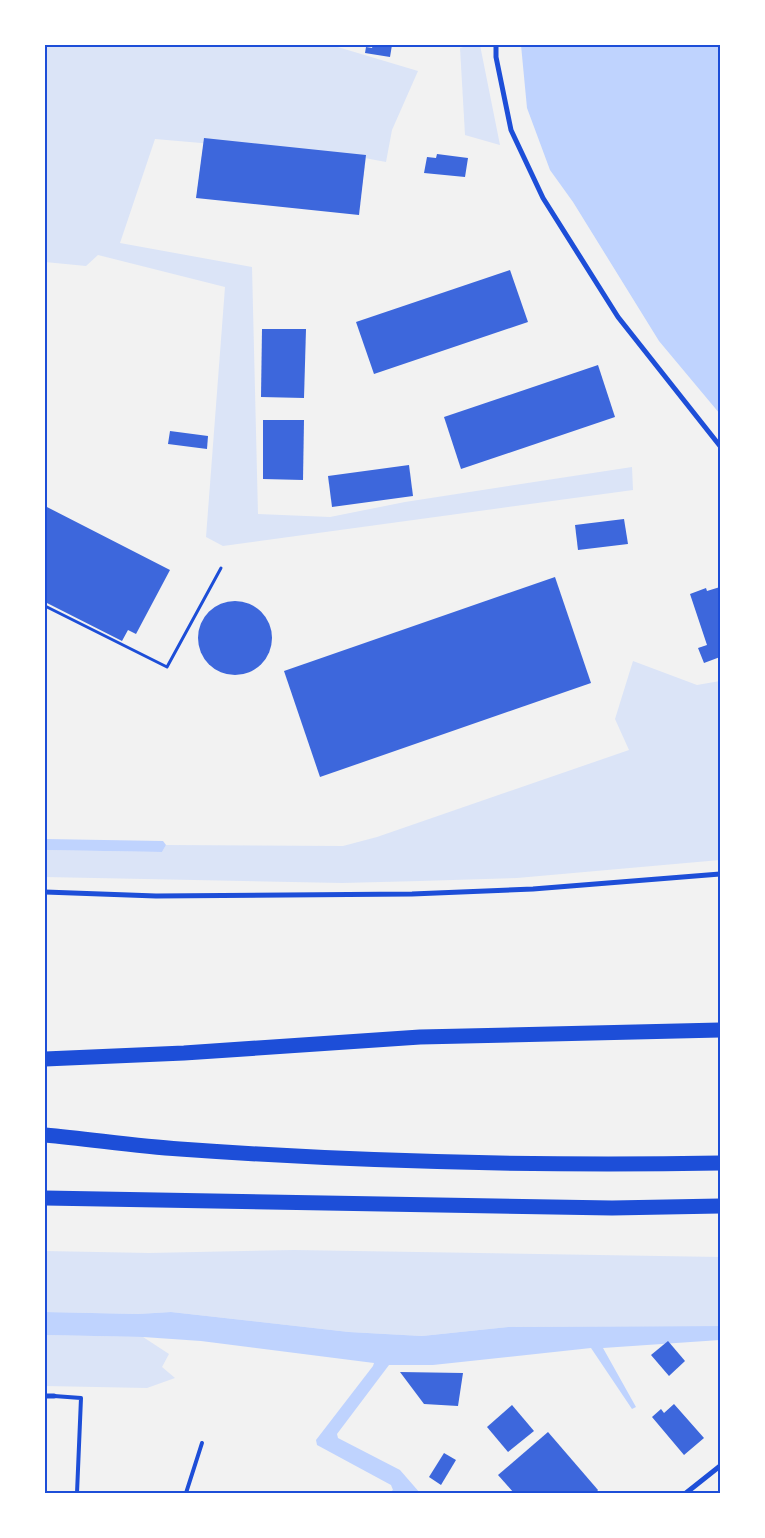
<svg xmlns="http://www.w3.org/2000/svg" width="765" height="1538" viewBox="0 0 765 1538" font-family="'Sofia Sans Condensed',sans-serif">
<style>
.green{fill:#dbe4f7}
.water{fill:#bfd3fe}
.building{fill:#3d67dc}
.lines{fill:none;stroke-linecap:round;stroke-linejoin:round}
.path{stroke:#1d4ed8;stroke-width:3}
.service{stroke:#1d4ed8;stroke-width:4}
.minor{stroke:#1d4ed8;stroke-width:5}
.motorway{stroke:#1d4ed8;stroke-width:15}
.neatline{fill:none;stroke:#1d4ed8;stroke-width:2}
</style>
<rect width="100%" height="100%" fill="#f2f2f2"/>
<g class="green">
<path d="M45,45H331L418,71L392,130L386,162L354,156L155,139L120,243L252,267L258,514L330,517L405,502L632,467L633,490L223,546L206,537L225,287L98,255L86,266L45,262Z"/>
<path d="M470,45H480L500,145L465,135L460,48Z"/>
<path d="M633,661L697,685L720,681V860L517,878L420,881L342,883L45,877V850L162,852L166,845L343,846L377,837L629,750L615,719Z"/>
<path d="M294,1250L720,1257V1326L508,1327L422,1336L349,1332L171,1312L138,1314L45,1312V1251L149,1253Z"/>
<path d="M45,1335L143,1337L169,1354L162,1367L175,1378L147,1388L45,1386Z"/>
</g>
<g class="water">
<path d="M521,45H720V414L659,341L573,202L550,170L527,108Z"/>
<path d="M45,839L163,841L166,845L162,852L45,850Z"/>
<path d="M45,1312L138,1314L171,1312L349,1332L422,1336L508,1327L720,1326V1340L603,1348L636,1407L632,1409L591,1348L433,1365H389L337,1434L338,1438L400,1470L420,1493H389L393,1490L391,1485L317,1445L316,1440L373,1366L374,1363L201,1341L143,1337L45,1335Z"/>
</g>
<g class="building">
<path d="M373,45H392L390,57L365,53L366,47L372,48Z"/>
<path d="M204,138L366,155L359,215L196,198Z"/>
<path d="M437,154L468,158L465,177L424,173L427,157L436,158Z"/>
<path d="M510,270L528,322L374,374L356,322Z"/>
<path d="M262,329H306L304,398L261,397Z"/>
<path d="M598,365L615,417L461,469L444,417Z"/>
<path d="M263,420H304L303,480L263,479Z"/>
<path d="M170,431L208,436L207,449L168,444Z"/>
<path d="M409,465L413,496L332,507L328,476Z"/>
<path d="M45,506L170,570L136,634L128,630L122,641L45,602Z"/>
<path d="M624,519L628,544L578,550L575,525Z"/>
<path d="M555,577L591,683L320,777L284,671Z"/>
<path d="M720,587V657L704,663L698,648L707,645L690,594L706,588L707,591Z"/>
<circle cx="235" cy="638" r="37"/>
<path d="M668,1341L685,1361L669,1376L651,1355Z"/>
<path d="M400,1372L463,1373L458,1406L424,1404Z"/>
<path d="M674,1404L704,1438L684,1455L652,1417L661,1409L664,1413Z"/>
<path d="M512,1405L534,1431L508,1452L487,1427Z"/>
<path d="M548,1432L598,1490L596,1493H514L498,1475Z"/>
<path d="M444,1453L456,1460L441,1485L429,1477Z"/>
</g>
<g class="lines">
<path class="path" d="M45,606L167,667L221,568"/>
<g class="service">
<path d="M54,1396L81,1398L77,1493"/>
<path d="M186,1493L202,1443"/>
</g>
<g class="minor">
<path d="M496,45V57L511,130L543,198L618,317L720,446"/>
<path d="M45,892L156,896L412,894L533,889L720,874"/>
<path d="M45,1396H54"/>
<path d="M686,1493L720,1466"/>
</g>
<g class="motorway">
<path d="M45,1059L184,1053L420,1037L720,1030"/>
<path d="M45,1135C90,1139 135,1146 180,1149C360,1162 540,1166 720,1163"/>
<path d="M45,1198L612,1208L720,1206"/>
</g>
</g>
<rect width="765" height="1538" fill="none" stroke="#ffffff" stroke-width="92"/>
<rect x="46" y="46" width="673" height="1446" class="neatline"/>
</svg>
